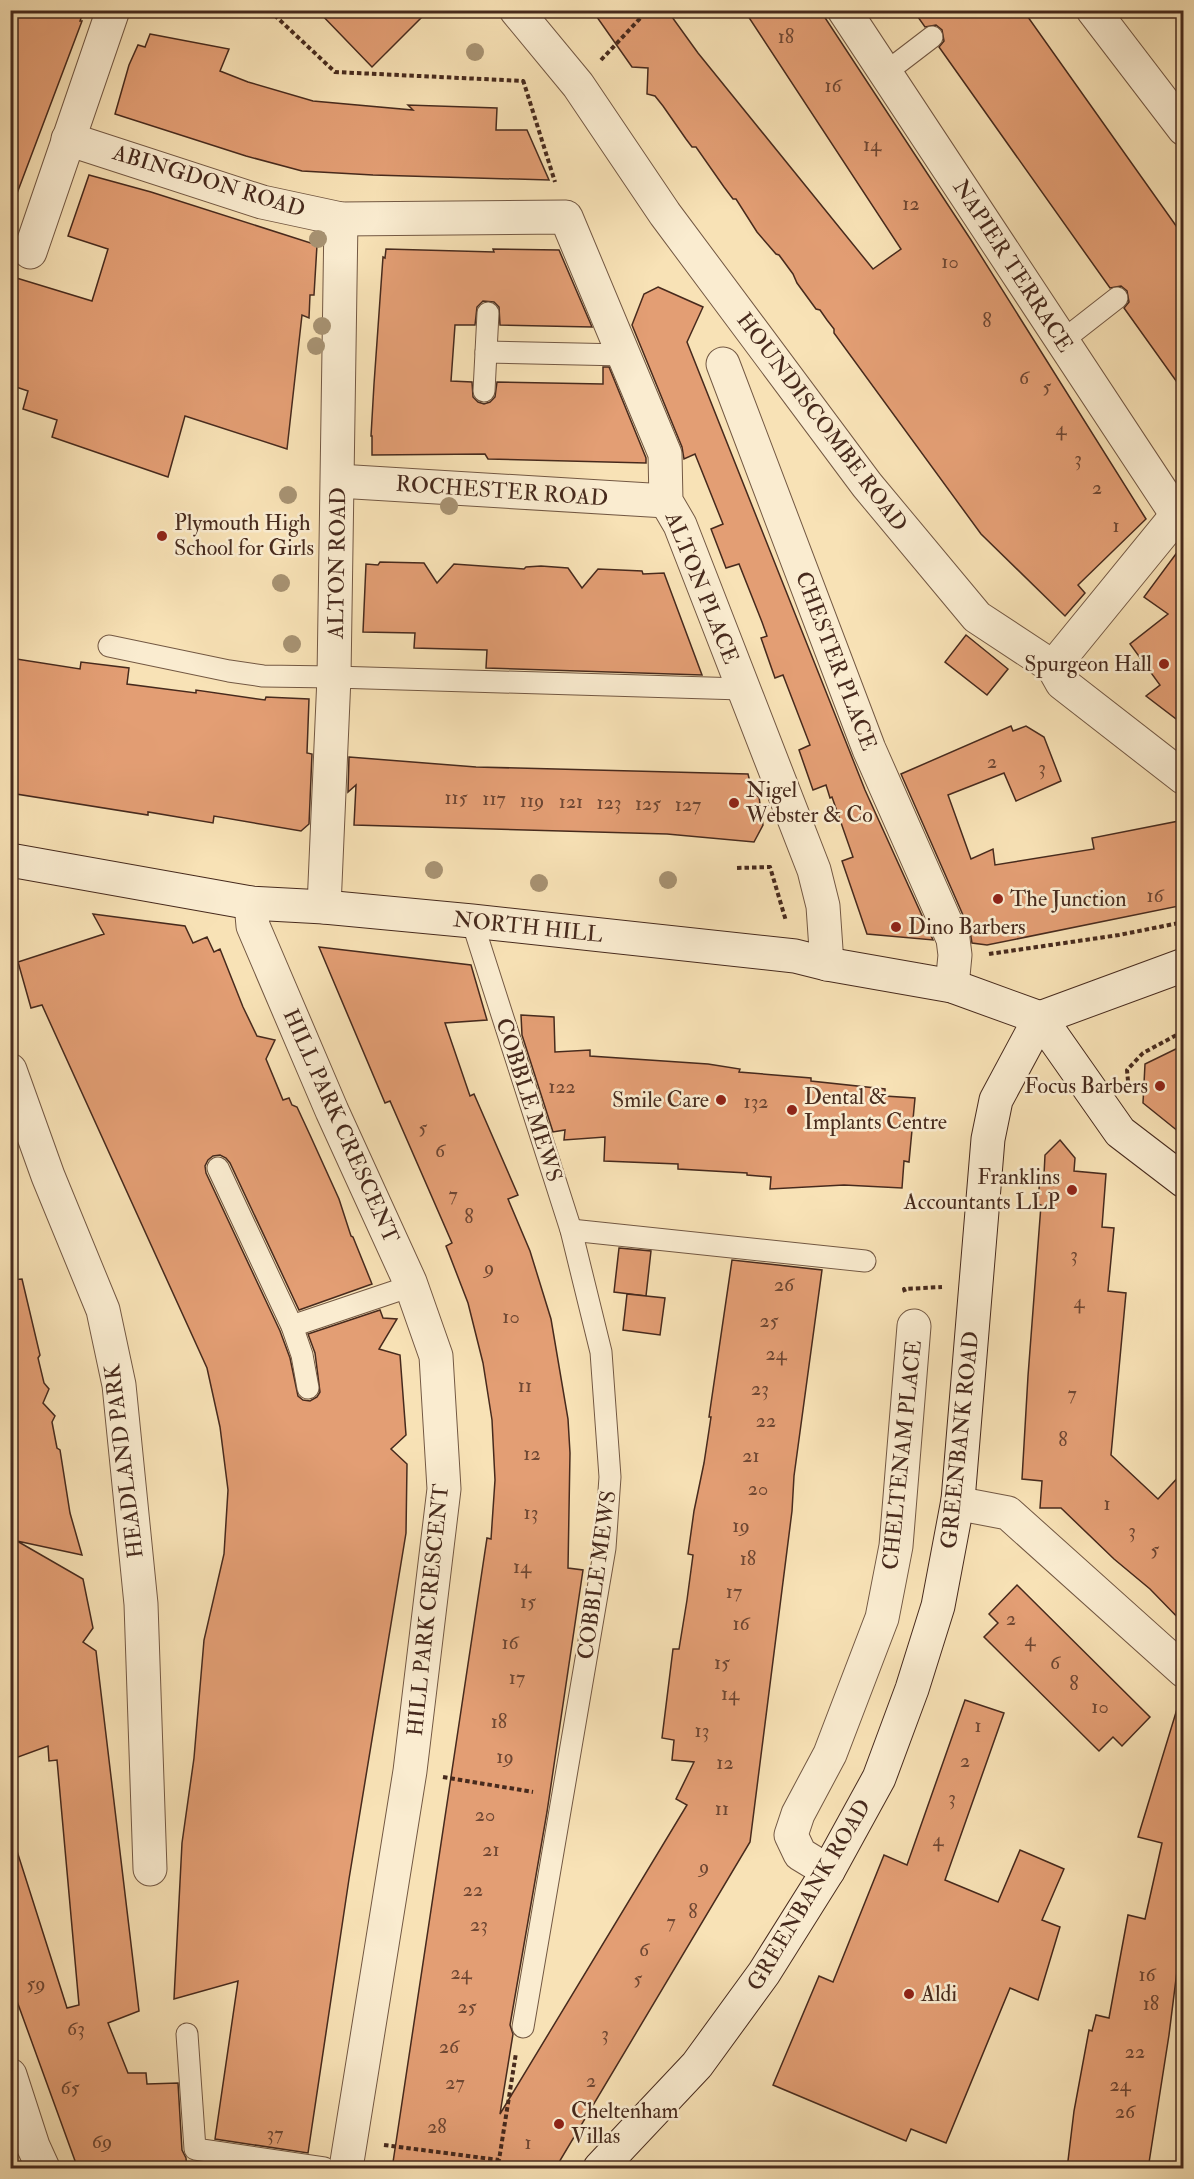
<svg xmlns="http://www.w3.org/2000/svg" width="1194" height="2179" viewBox="0 0 1194 2179" font-family="'IM FELL Double Pica',serif">
<style>
.building{fill:#e39e74;stroke:#472a1d;stroke-width:1.5}
.lines{fill:none;stroke-linecap:round;stroke-linejoin:round}
.service-casing{stroke:#735843;stroke-width:23}
.minor-casing{stroke:#735843;stroke-width:35}
.secondary-casing{stroke:#472a1d;stroke-width:35}
.path{stroke:#472a1d;stroke-width:4;stroke-dasharray:4.5 3;stroke-linecap:butt}
.service{stroke:#faecd0;stroke-width:21}
.minor{stroke:#faecd0;stroke-width:33}
.secondary{stroke:#faecd0;stroke-width:33}
.tree{fill:#a79272}
.poi-dot{fill:#8f2418;stroke:#faecd0;stroke-width:2}
.labels{text-anchor:middle;dominant-baseline:central;stroke-width:5;stroke-linejoin:round;paint-order:stroke}
.number-label{font-size:20px;fill:#6e4733}
.street-label{font-size:22px;fill:#472a1d;stroke:#faecd0}
.poi-label{font-size:22px;fill:#472a1d;stroke:#faecd0;text-anchor:start}
</style>
<rect width="100%" height="100%" fill="#f8e2b6"/>
<filter id="stains"><feTurbulence type="fractalNoise" baseFrequency=".00333" numOctaves="4"/><feColorMatrix values="0 0 0 0 .2 0 0 0 0 .09 0 0 0 0 .02 0 0 0 .5 -.17"/></filter>
<radialGradient id="worn" r=".72"><stop offset=".6" stop-color="#630" stop-opacity="0"/><stop offset="1" stop-color="#630" stop-opacity=".3"/></radialGradient>
<g class="building">
<path d="M10,10H84L80,21H82L13,204H10Z"/>
<path d="M317,10H429L372,67Z"/>
<path d="M592,10H667L698,53L873,269L901,249L744,10H820L971,240L1146,519L1078,585L1085,593L1065,616L981,534L834,333V329L827,320L820,310L816,309L797,283L793,274L779,255L776,254L757,232L736,199H733L724,187L696,147H692L686,139L663,106L655,96L647,94L648,68L632,67Z"/>
<path d="M913,10H1023L1184,237V392L1124,308L1129,302L1127,291L1121,286L1110,288L939,47L944,41L942,30L936,25L925,27Z"/>
<path d="M150,34L229,49L220,71L248,82L313,101L413,110L408,105L497,108L496,130H527L549,180L373,175L302,171L246,156L115,114L129,65L138,45L145,47Z"/>
<path d="M89,175L151,192L317,245L314,295H310L309,318L302,315L287,449L185,416L168,477L52,437L57,420L23,409L28,391L13,386V381L10,380V276L92,301L108,249L68,236Z"/>
<path d="M386,249L494,252L493,249L559,250L592,327L500,325L499,307L494,302L483,301L477,307L475,325H455L451,381L472,382L473,397L478,402L484,404L490,402L495,397L497,382L603,384V367H609L646,458V463L488,459L485,454L372,455V436H371L374,384L383,257L385,258Z"/>
<path d="M658,287L703,307L687,342L865,790L933,940L867,934L842,861L853,857L832,797L830,798L826,785L813,790L799,750L810,745L783,675L775,678L761,638L767,636L762,622L739,564L726,568L711,529L723,524L695,454L684,459L682,447L632,325L644,294Z"/>
<path d="M1184,543V725L1146,696L1160,685L1130,644L1168,614L1144,597Z"/>
<path d="M380,562L424,563L437,583L454,564L524,569L526,567L541,566L568,568L582,588L598,569L642,571L643,574L664,573L702,675L486,668L487,650L414,648L415,633L363,632L366,564L378,565Z"/>
<path d="M966,635L1008,669L987,695L945,662Z"/>
<path d="M10,658L80,669L81,662L129,668L127,684L196,693V690L265,700L266,697L309,699L307,753L312,754L309,824L301,831L214,816L213,823L148,812V815L10,793Z"/>
<path d="M1011,726L1013,731L1026,726L1044,737L1061,781L1016,801L1004,773L948,795L971,859L993,849L995,865L1094,849L1092,838L1184,820V905L987,945L972,943L970,931L901,774Z"/>
<path d="M349,757L476,767L748,774L753,794L759,797L763,825L754,842L667,834L354,825L356,785L348,792Z"/>
<path d="M93,914L185,926L193,943L207,937L214,952L220,949L243,1007L257,1036L275,1040L266,1059L283,1100L289,1098L292,1105L297,1107L310,1135L339,1199L351,1236L353,1237L372,1284L299,1310L230,1163L226,1158L220,1155L213,1156L208,1160L205,1166L206,1173L280,1331L290,1358L298,1396L303,1400L310,1401L317,1397L320,1392L315,1353L308,1334L380,1310L383,1318L397,1319L379,1349L400,1355L406,1435L391,1449L407,1464L406,1533L349,1879L308,2153L215,2139L238,1981L174,1999L182,1843L194,1758L204,1640L224,1554L228,1490L220,1427L207,1368L42,1005L31,1008L18,962L104,934Z"/>
<path d="M319,947L471,965L487,1020L445,1023L470,1096L474,1094L518,1195L508,1199L530,1251L551,1319L568,1419L570,1453L568,1568L583,1570L547,1812L510,2025L513,2034L500,2114L687,1805L676,1799L694,1762L672,1760L674,1740L662,1738L673,1649H679L687,1600L693,1555L688,1554L694,1511L704,1463L711,1417H709L732,1260L822,1270L794,1476L792,1511L750,1842L555,2169H392L487,1538L491,1539L495,1480L492,1420L483,1363L468,1303L446,1246L452,1243L390,1101L385,1103Z"/>
<path d="M521,1015L554,1017L555,1052L590,1050V1056L708,1064L740,1069L739,1072L811,1078V1081L885,1089V1096L915,1098L909,1162L904,1161L902,1188L844,1185L770,1189L771,1177L747,1175V1173L678,1169V1164L604,1161L605,1137L564,1140L565,1130L553,1132L522,1035Z"/>
<path d="M1184,1045V1136L1143,1103L1145,1064Z"/>
<path d="M1060,1140L1075,1158L1074,1171L1106,1174L1102,1227L1114,1228L1108,1291L1126,1293L1111,1455L1158,1499L1184,1471V1624L1150,1589L1114,1559L1061,1508H1040L1042,1481L1022,1479L1028,1376L1041,1205L1038,1204L1040,1175H1044L1045,1155Z"/>
<path d="M619,1248L651,1251L646,1296L614,1292Z"/>
<path d="M22,1279L40,1355L38,1358L44,1383L49,1389L43,1403L55,1416L52,1422L57,1448L60,1450L70,1513L82,1555L17,1541L83,1579L93,1628L83,1642L96,1651L139,2011L108,2023L128,2073H146L147,2084L178,2083L182,2150L186,2158L187,2169H78L10,1982V1852L17,1851L67,2008L79,2005L57,1760L49,1761L48,1746L10,1760V1280Z"/>
<path d="M627,1294L665,1298L660,1335L623,1330Z"/>
<path d="M1017,1585L1150,1717L1122,1746L1113,1737L1099,1751L984,1637L998,1623L989,1614Z"/>
<path d="M965,1700L1004,1713L945,1880L998,1902L1020,1850L1064,1869L1042,1920L1060,1927L1038,2000L1010,1988L946,2143L911,2129L906,2141L773,2085L819,1976L833,1982L884,1855L907,1865Z"/>
<path d="M1177,1709L1184,1710V1940L1181,1939L1169,2035L1148,2169H1067L1074,2111L1089,2030L1092,2031L1096,2015L1109,2018L1128,1915L1145,1919L1162,1843L1138,1837Z"/>
</g>
<g class="lines">
<g class="service-casing">
<g id="service">
<path d="M885,73L932,37"/>
<path d="M1062,341L1117,298"/>
<path d="M486,352L488,313"/>
<path d="M484,391L486,352L624,355"/>
<path d="M109,646L229,671L263,676L334,677L742,689"/>
<path d="M472,921L571,1230L601,1352L610,1477L605,1548L523,2027"/>
<path d="M218,1168L292,1326L302,1355L308,1388"/>
<path d="M571,1230L865,1261"/>
<path d="M292,1326L411,1286"/>
<path d="M187,2034L195,2149L324,2168"/>
</g>
</g>
<g class="minor-casing">
<g id="minor">
<path d="M516,10L578,85L665,214L867,485L977,617L1053,667L1062,683L1184,778"/>
<path d="M844,10L1177,515L1184,521"/>
<path d="M1093,10L1184,129"/>
<path d="M68,139L262,202L341,219L566,217L665,454L666,501L680,525L814,870L823,906L827,964"/>
<path d="M30,252L113,10"/>
<path d="M723,364L869,749L953,939L955,955L952,986"/>
<path d="M338,481L666,501"/>
<path d="M1053,667L1177,515"/>
<path d="M251,903L253,926L332,1111L410,1282L436,1356L444,1489L410,1771L346,2168"/>
<path d="M324,907L334,677L341,219"/>
<path d="M10,1070L48,1176L103,1310L119,1385L141,1604L150,1869"/>
<path d="M958,1500L966,1505L1008,1513L1184,1671"/>
<path d="M828,1871L800,1854L791,1835L798,1814L830,1754L882,1618L896,1546L914,1326"/>
<path d="M10,2075L33,2146L43,2168"/>
</g>
</g>
<g class="secondary-casing">
<g id="secondary">
<path d="M10,860L251,903L324,907L472,921L795,956L827,964L952,986L1040,1018"/>
<path d="M1040,1018L1120,1132L1184,1181"/>
<path d="M1040,1018L1184,965"/>
<path d="M600,2168L697,2065L764,1973L828,1871L879,1778L912,1689L938,1606L958,1500L988,1139L996,1100L1040,1018"/>
</g>
</g>
<g class="path">
<path d="M269,10L335,72L524,81"/>
<path d="M601,60L648,10"/>
<path d="M523,80L555,182"/>
<path d="M737,868L770,867L786,921"/>
<path d="M989,954L1119,935L1184,922"/>
<path d="M1128,1081L1127,1070L1143,1053L1184,1031"/>
<path d="M905,1292L904,1289L942,1287"/>
<path d="M443,1777L533,1792"/>
<path d="M384,2145L499,2160L516,2053"/>
</g>
<use href="#service" class="service"/>
<use href="#minor" class="minor"/>
<use href="#secondary" class="secondary"/>
</g>
<g class="tree">
<circle cx="475" cy="52" r="9"/>
<circle cx="318" cy="239" r="9"/>
<circle cx="322" cy="326" r="9"/>
<circle cx="316" cy="346" r="9"/>
<circle cx="288" cy="495" r="9"/>
<circle cx="449" cy="506" r="9"/>
<circle cx="281" cy="583" r="9"/>
<circle cx="292" cy="644" r="9"/>
<circle cx="434" cy="870" r="9"/>
<circle cx="668" cy="880" r="9"/>
<circle cx="539" cy="883" r="9"/>
</g>
<g class="poi-dot">
<circle cx="162" cy="536" r="6"/>
<circle cx="1164" cy="664" r="6"/>
<circle cx="734" cy="803" r="6"/>
<circle cx="998" cy="899" r="6"/>
<circle cx="896" cy="927" r="6"/>
<circle cx="1160" cy="1086" r="6"/>
<circle cx="721" cy="1100" r="6"/>
<circle cx="792" cy="1110" r="6"/>
<circle cx="1072" cy="1190" r="6"/>
<circle cx="909" cy="1994" r="6"/>
<circle cx="559" cy="2124" r="6"/>
</g>
<g class="labels">
<g class="number-label">
<text x="786" y="36">18</text>
<text x="833" y="85">16</text>
<text x="872" y="144">14</text>
<text x="911" y="203">12</text>
<text x="950" y="261">10</text>
<text x="987" y="320">8</text>
<text x="1024" y="377">6</text>
<text x="1047" y="386">5</text>
<text x="1061" y="428">4</text>
<text x="1078" y="458">3</text>
<text x="1097" y="487">2</text>
<text x="1116" y="525">1</text>
<text x="992" y="761">2</text>
<text x="1042" y="767">3</text>
<text x="456" y="797">115</text>
<text x="494" y="798">117</text>
<text x="532" y="800">119</text>
<text x="571" y="801">121</text>
<text x="609" y="802">123</text>
<text x="648" y="803">125</text>
<text x="688" y="804">127</text>
<text x="1155" y="895">16</text>
<text x="562" y="1086">122</text>
<text x="756" y="1101">132</text>
<text x="423" y="1127">5</text>
<text x="440" y="1150">6</text>
<text x="453" y="1194">7</text>
<text x="469" y="1216">8</text>
<text x="1074" y="1254">3</text>
<text x="489" y="1267">9</text>
<text x="784" y="1284">26</text>
<text x="1079" y="1301">4</text>
<text x="511" y="1316">10</text>
<text x="769" y="1320">25</text>
<text x="776" y="1353">24</text>
<text x="525" y="1385">11</text>
<text x="760" y="1388">23</text>
<text x="1072" y="1393">7</text>
<text x="766" y="1420">22</text>
<text x="1063" y="1439">8</text>
<text x="532" y="1453">12</text>
<text x="751" y="1455">21</text>
<text x="758" y="1488">20</text>
<text x="1107" y="1503">1</text>
<text x="531" y="1512">13</text>
<text x="741" y="1525">19</text>
<text x="1132" y="1530">3</text>
<text x="1155" y="1549">5</text>
<text x="748" y="1558">18</text>
<text x="522" y="1566">14</text>
<text x="734" y="1591">17</text>
<text x="528" y="1601">15</text>
<text x="1011" y="1618">2</text>
<text x="741" y="1623">16</text>
<text x="1030" y="1639">4</text>
<text x="510" y="1642">16</text>
<text x="722" y="1662">15</text>
<text x="1055" y="1662">6</text>
<text x="517" y="1677">17</text>
<text x="1074" y="1683">8</text>
<text x="730" y="1693">14</text>
<text x="1100" y="1706">10</text>
<text x="499" y="1721">18</text>
<text x="978" y="1725">1</text>
<text x="702" y="1730">13</text>
<text x="505" y="1756">19</text>
<text x="965" y="1760">2</text>
<text x="725" y="1762">12</text>
<text x="952" y="1797">3</text>
<text x="722" y="1808">11</text>
<text x="485" y="1814">20</text>
<text x="938" y="1839">4</text>
<text x="491" y="1849">21</text>
<text x="704" y="1866">9</text>
<text x="473" y="1889">22</text>
<text x="693" y="1911">8</text>
<text x="671" y="1921">7</text>
<text x="479" y="1924">23</text>
<text x="644" y="1949">6</text>
<text x="461" y="1972">24</text>
<text x="1147" y="1974">16</text>
<text x="638" y="1978">5</text>
<text x="36" y="1983">59</text>
<text x="1151" y="2003">18</text>
<text x="467" y="2006">25</text>
<text x="76" y="2028">63</text>
<text x="605" y="2033">3</text>
<text x="449" y="2046">26</text>
<text x="1135" y="2051">22</text>
<text x="591" y="2080">2</text>
<text x="455" y="2082">27</text>
<text x="1120" y="2084">24</text>
<text x="70" y="2087">65</text>
<text x="1125" y="2111">26</text>
<text x="437" y="2126">28</text>
<text x="275" y="2133">37</text>
<text x="102" y="2141">69</text>
<text x="528" y="2142">1</text>
</g>
<g class="street-label">
<text transform="translate(209 181) rotate(17)">ABINGDON ROAD</text>
<text transform="translate(1013 266) rotate(57)">NAPIER TERRACE</text>
<text transform="translate(822 422) rotate(53)">HOUNDISCOMBE ROAD</text>
<text transform="translate(502 491) rotate(4)">ROCHESTER ROAD</text>
<text transform="translate(337 563) rotate(-89)">ALTON ROAD</text>
<text transform="translate(702 588) rotate(68)">ALTON PLACE</text>
<text transform="translate(836 661) rotate(69)">CHESTER PLACE</text>
<text transform="translate(528 927) rotate(6)">NORTH HILL</text>
<text transform="translate(529 1100) rotate(72)">COBBLE MEWS</text>
<text transform="translate(341 1126) rotate(66)">HILL PARK CRESCENT</text>
<text transform="translate(960 1440) rotate(-84)">GREENBANK ROAD</text>
<text transform="translate(902 1455) rotate(-84)">CHELTENAM PLACE</text>
<text transform="translate(124 1461) rotate(-97)">HEADLAND PARK</text>
<text transform="translate(597 1575) rotate(-82)">COBBLE MEWS</text>
<text transform="translate(428 1610) rotate(-84)">HILL PARK CRESCENT</text>
<text transform="translate(809 1895) rotate(-59)">GREENBANK ROAD</text>
</g>
<g class="poi-label">
<text x="174" y="523">Plymouth High<tspan x="174" dy="25">School for Girls</tspan></text>
<text x="1152" y="664" text-anchor="end">Spurgeon Hall</text>
<text x="746" y="790">Nigel<tspan x="746" dy="25">Webster &amp; Co</tspan></text>
<text x="1010" y="899">The Junction</text>
<text x="908" y="927">Dino Barbers</text>
<text x="1148" y="1086" text-anchor="end">Focus Barbers</text>
<text x="804" y="1097">Dental &amp;<tspan x="804" dy="25">Implants Centre</tspan></text>
<text x="709" y="1100" text-anchor="end">Smile Care</text>
<text x="1060" y="1177" text-anchor="end">Franklins<tspan x="1060" dy="25">Accountants LLP</tspan></text>
<text x="921" y="1994">Aldi</text>
<text x="571" y="2111">Cheltenham<tspan x="571" dy="25">Villas</tspan></text>
</g>
</g>
<rect width="1194" height="2179" fill="none" stroke="#f8e2b6" stroke-width="36"/>
<rect x="12" y="12" width="1170" height="2155" fill="none" stroke="#472a1d" stroke-width="3"/>
<rect x="18" y="18" width="1158" height="2143" fill="none" stroke="#472a1d" stroke-width="1.5"/>
<rect width="100%" height="100%" filter="url(#stains)"/>
<rect width="100%" height="100%" fill="url(#worn)"/>
</svg>
